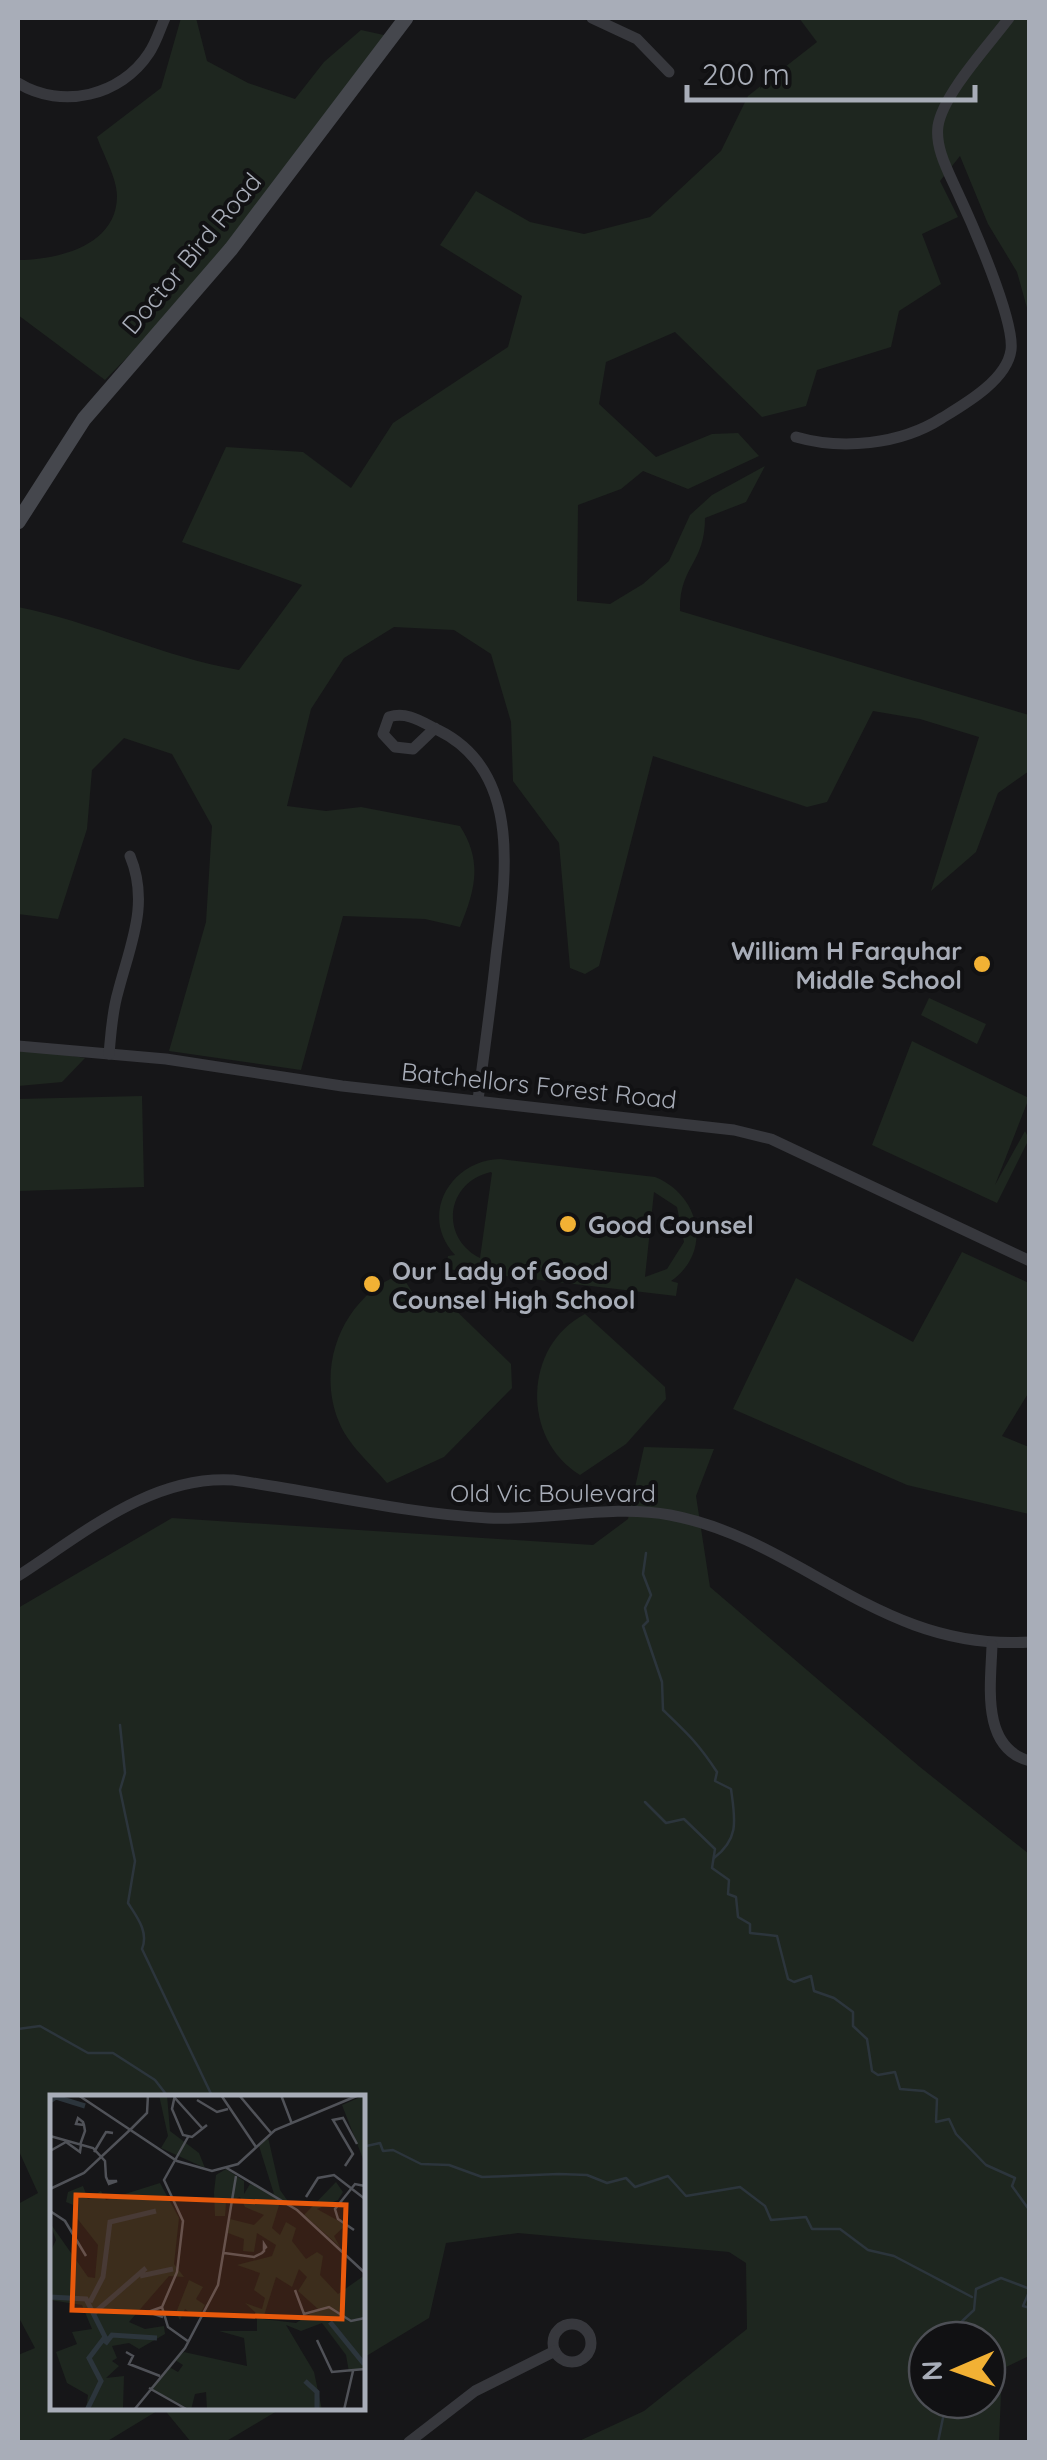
<svg xmlns="http://www.w3.org/2000/svg" width="1047" height="2460" viewBox="0 0 1047 2460" font-family="Quicksand,sans-serif">
<style>
.green{fill:#1e261f;fill-rule:evenodd}
.lines{fill:none;stroke-linecap:round;stroke-linejoin:round}
.stream{stroke:#2c353c;stroke-width:2.5}
.street{stroke:#37383d;stroke-width:11}
.secondary{stroke:#45474d;stroke-width:15}
.poi-dot{fill:#f2b134;stroke:#111113;stroke-width:4}
.labels{text-anchor:middle;dominant-baseline:central;stroke-width:8;stroke-linejoin:round;paint-order:stroke}
.street-label{font-size:25px;fill:#a8adb8;stroke:#111113}
.poi-label{font-size:25px;font-weight:bold;fill:#a8adb8;stroke:#111113;text-anchor:start}
.inset-river{fill:none;stroke:#2c353c;stroke-width:5}
.inset-road{fill:none;stroke:#505258;stroke-width:2.5}
.view{fill:#e8590c;fill-opacity:0.15;stroke:#e8590c;stroke-width:5}
.inset-edge{fill:none;stroke:#a8adb8;stroke-width:5}
</style>
<rect width="100%" height="100%" fill="#161618"/>
<g class="green">
<path d="M181,18H196L207,61L248,83L295,99L324,62L361,30L393,37L208,275L105,380L18,315V260C57,260 117,246 117,196C117,178 103,154 97,137L161,88Z"/>
<path d="M799,18H1029V315L1017,272L988,224L960,156L940,181L958,217L922,234L941,284L899,311L891,347L817,370L806,406L762,417L675,332L606,362L599,404L656,457L712,434L738,433L759,456L688,489L643,471L621,489L578,505L577,601L610,604L643,584L669,561L690,515L712,495L765,466L746,502L705,518C705,564 679,566 680,611L1029,715V771L998,793L976,852L931,891L979,737L920,719L873,711L827,802L807,807L653,756L599,966L585,974L570,968L559,843L513,781L511,722L491,654L454,630L394,627L344,658L311,709L287,806L326,811L361,807L460,826C483,862 475,890 460,927L425,919L343,916L301,1070L169,1051L206,922L212,826L172,754L124,738L92,770L87,829L58,919L18,914V607C93,622 163,657 239,670L302,585L182,542L226,447L303,452L351,488L393,423L508,347L522,296L440,245L476,191L530,222L584,234L650,217L721,151L748,96L817,42Z"/>
<path d="M929,998L986,1024L977,1044L921,1015Z"/>
<path d="M912,1041L1029,1098L995,1185L1025,1131L1029,1139L997,1203L872,1145Z"/>
<path d="M18,1047L85,1058L62,1082L18,1086Z"/>
<path d="M142,1096L144,1187L18,1191V1099Z"/>
<path d="M500,1159L655,1177C700,1195 713,1252 671,1281L678,1283L676,1296L446,1269L448,1256L455,1255C418,1215 451,1160 500,1159ZM491,1172L492,1173L480,1258C439,1237 446,1182 491,1172ZM654,1192L677,1207L684,1242L667,1269L645,1277Z"/>
<path d="M962,1252L1029,1283V1392L1002,1436L1029,1447V1514L907,1485L733,1409L796,1278L913,1342Z"/>
<path d="M401,1274L412,1292L443,1298L511,1364L512,1388L444,1457L387,1483C371,1464 348,1445 339,1422C315,1365 344,1296 401,1274Z"/>
<path d="M585,1314L665,1387L666,1399L626,1444L580,1475C521,1439 523,1346 585,1314Z"/>
<path d="M644,1447L714,1449L696,1496L710,1587L920,1767L1029,1854V2356L1002,2369L999,2442H577L644,2411L747,2329L746,2263L729,2252L518,2233L446,2243L429,2318L363,2358L362,2098H52V2408H162L106,2442H18V2355L35,2348L18,2316V2204L38,2193L18,2149V1608L172,1518L593,1545L628,1519ZM927,2340H987V2400H927Z"/>
<path d="M163,2408H282L225,2442H191Z"/>
</g>
<g class="lines">
<g class="stream">
<path d="M646,1553L643,1574L651,1595L645,1608L648,1621L643,1626L662,1682L663,1710C687,1733 698,1743 717,1772L715,1781L731,1789C735,1819 740,1838 714,1858"/>
<path d="M120,1725L125,1773L120,1790L135,1861L128,1903C137,1917 149,1932 142,1949L213,2098"/>
<path d="M645,1802L666,1823L684,1819L715,1849L712,1868L729,1880L728,1894L736,1897L738,1917L750,1924V1933L777,1936L788,1979L794,1982L811,1976L814,1991L834,1998L853,2012V2026L867,2039L872,2071L878,2075L895,2072L900,2089L924,2091L937,2099L936,2122L949,2119L956,2134L986,2165L1015,2178L1012,2186L1030,2211"/>
<path d="M18,2029L40,2026L88,2053H113L155,2080L169,2098"/>
<path d="M362,2147L380,2143L383,2151L393,2150L421,2164L449,2165L482,2177L559,2174L587,2175L607,2183L626,2178L635,2187L668,2176L686,2196L740,2187L765,2206L771,2220L806,2217L812,2229H840L868,2250L894,2256L972,2297"/>
<path d="M1029,2292L1023,2306L1030,2308"/>
<path d="M942,2340L974,2310L976,2289L1001,2278L1030,2289"/>
<path d="M938,2442L945,2408L943,2400"/>
</g>
<g class="street">
<path d="M592,18L637,39L669,72"/>
<path d="M18,83C62,110 121,96 149,53C156,43 160,29 165,18"/>
<path d="M796,437C841,450 900,445 942,418C965,404 1007,380 1011,350C1015,320 971,221 957,191C948,171 935,148 938,126C943,94 989,45 1009,18"/>
<path d="M435,728L413,749L395,747L383,734L389,717C407,711 422,722 438,730C524,772 505,879 496,956C491,1004 484,1052 478,1100"/>
<path d="M18,1046L166,1059L342,1086L734,1130L771,1139L1030,1261"/>
<path d="M109,1054C111,1033 112,1012 118,992C130,945 150,904 130,856"/>
<path d="M18,1576C83,1534 151,1475 233,1480C318,1492 402,1513 488,1518C547,1521 612,1504 670,1515C802,1540 880,1652 1030,1642"/>
<path d="M992,1645C991,1683 980,1748 1030,1761"/>
<circle cx="572" cy="2343" r="19"/>
<path d="M409,2442L475,2391L555,2351"/>
</g>
<path class="secondary" d="M18,522L84,419L231,249L406,18"/>
</g>
<g class="poi-dot">
<circle cx="982" cy="964" r="10"/>
<circle cx="568" cy="1224" r="10"/>
<circle cx="372" cy="1284" r="10"/>
</g>
<g class="labels">
<g class="street-label">
<text transform="translate(191 253) rotate(-50)">Doctor Bird Road</text>
<text transform="translate(539 1085) rotate(6)">Batchellors Forest Road</text>
<text x="553" y="1492">Old Vic Boulevard</text>
</g>
<g class="poi-label">
<text x="962" y="950" text-anchor="end">William H Farquhar<tspan x="962" dy="29">Middle School</tspan></text>
<text x="588" y="1224">Good Counsel</text>
<text x="392" y="1270">Our Lady of Good<tspan x="392" dy="29">Counsel High School</tspan></text>
</g>
</g>
<g transform="translate(50 2095)">
<rect width="315" height="315" fill="#161618"/>
<path d="M109,0H117L120,36L149,58L155,73L111,53L118,41ZM315,0V69L292,10ZM218,42L230,95L242,112L230,107L222,133L230,140L236,127L246,133L242,146L256,164L267,157L273,161L270,180L288,199L315,180V274L299,277L296,260L272,228L251,236L236,230L264,277L272,315H157L156,297L145,299L141,315L100,293L119,272L128,277L133,270L125,265L134,257L197,271L194,243L169,236H207V219L195,208L212,214L215,203L204,195L210,178L187,170L222,161L226,150L207,138L204,157L193,156L194,144L178,138L180,124L204,130L214,120L195,112L190,102L176,108L175,121H165L164,97L166,80L176,74L194,86V99L200,89L224,99L209,51ZM249,174L257,182L248,196L268,214L246,228L213,224L226,182L242,192ZM286,87L293,97L288,105L267,114L296,130L284,141L290,152L254,120ZM110,88L129,123L124,169L134,182L119,181L79,227L95,234L114,231L115,239L89,254L79,248L62,251L67,263L62,266L69,271L56,283L74,281L73,313L36,315L38,300L17,288L6,257L27,249L22,237L42,234L32,210L0,205V158L6,145L0,128L38,182L45,183L48,150L26,122L28,112L16,107L18,97L33,91L38,104L51,96L56,105ZM139,185L153,192L146,204L155,210L148,223L135,214L130,225L126,218Z" fill="#1e261f" fill-rule="evenodd"/>
<path class="inset-river" d="M0,6L6,2L35,11M90,181L123,174M0,202L36,204L55,242L39,263L51,286L37,315M40,207L53,182L60,127L106,116M43,219L96,173M280,227L314,269M55,249L62,240L107,243M255,286L267,297V315"/>
<path class="inset-road" d="M28,0L127,66L162,76L188,69L225,35L309,0M125,0L122,14L133,40L142,42L157,30M171,0L206,52M189,0L221,38M231,0L242,29M124,2L152,33M147,5L167,17L178,14M0,41L43,53L55,66L56,82L59,89L67,86H58M138,42L114,85L133,126L127,177L112,212L118,232L139,247M30,50L35,36L34,30L33,27L28,23L26,29L34,30M0,56L16,47L30,57L31,50M44,57L56,37L63,38L57,37M295,71L303,59L283,25L293,23L307,49M175,72L247,115L315,178M0,94L34,78L82,33L97,18L98,0M256,102L268,83L284,80L315,104M0,116L15,126L36,161M304,135L288,124L285,114L305,89L315,91M174,158L204,162L212,158L214,156V154L216,152L214,149V154M245,195L254,219L279,212L301,226L315,223M112,212L98,217L113,222M267,245L282,277L315,274M76,257L83,261L79,269L110,281M99,293L138,315M84,315L135,253L168,190L186,81M294,315L303,276"/>
<path class="view" d="M26,100L296,110L292,224L22,215Z"/>
<rect width="315" height="315" class="inset-edge"/>
</g>
<rect width="1047" height="2460" fill="none" stroke="#a8adb8" stroke-width="40"/>
<g transform="translate(957 2370) rotate(268)"><circle r="48" fill="#111113" stroke="#4d4f55" stroke-width="2.5"/>
<path d="M0-8L18 38L0 25L-18 38Z" fill="#f2b134"/>
<text y="-15" font-size="28" font-weight="bold" text-anchor="middle" fill="#a8adb8">N</text>
</g>
<path d="M687 85v15h288v-15" fill="none" stroke="#a8adb8" stroke-width="5"/>
<text x="702" y="85" font-size="30" fill="#a8adb8" stroke="#111113" stroke-width="8" paint-order="stroke">200 m</text>
</svg>
